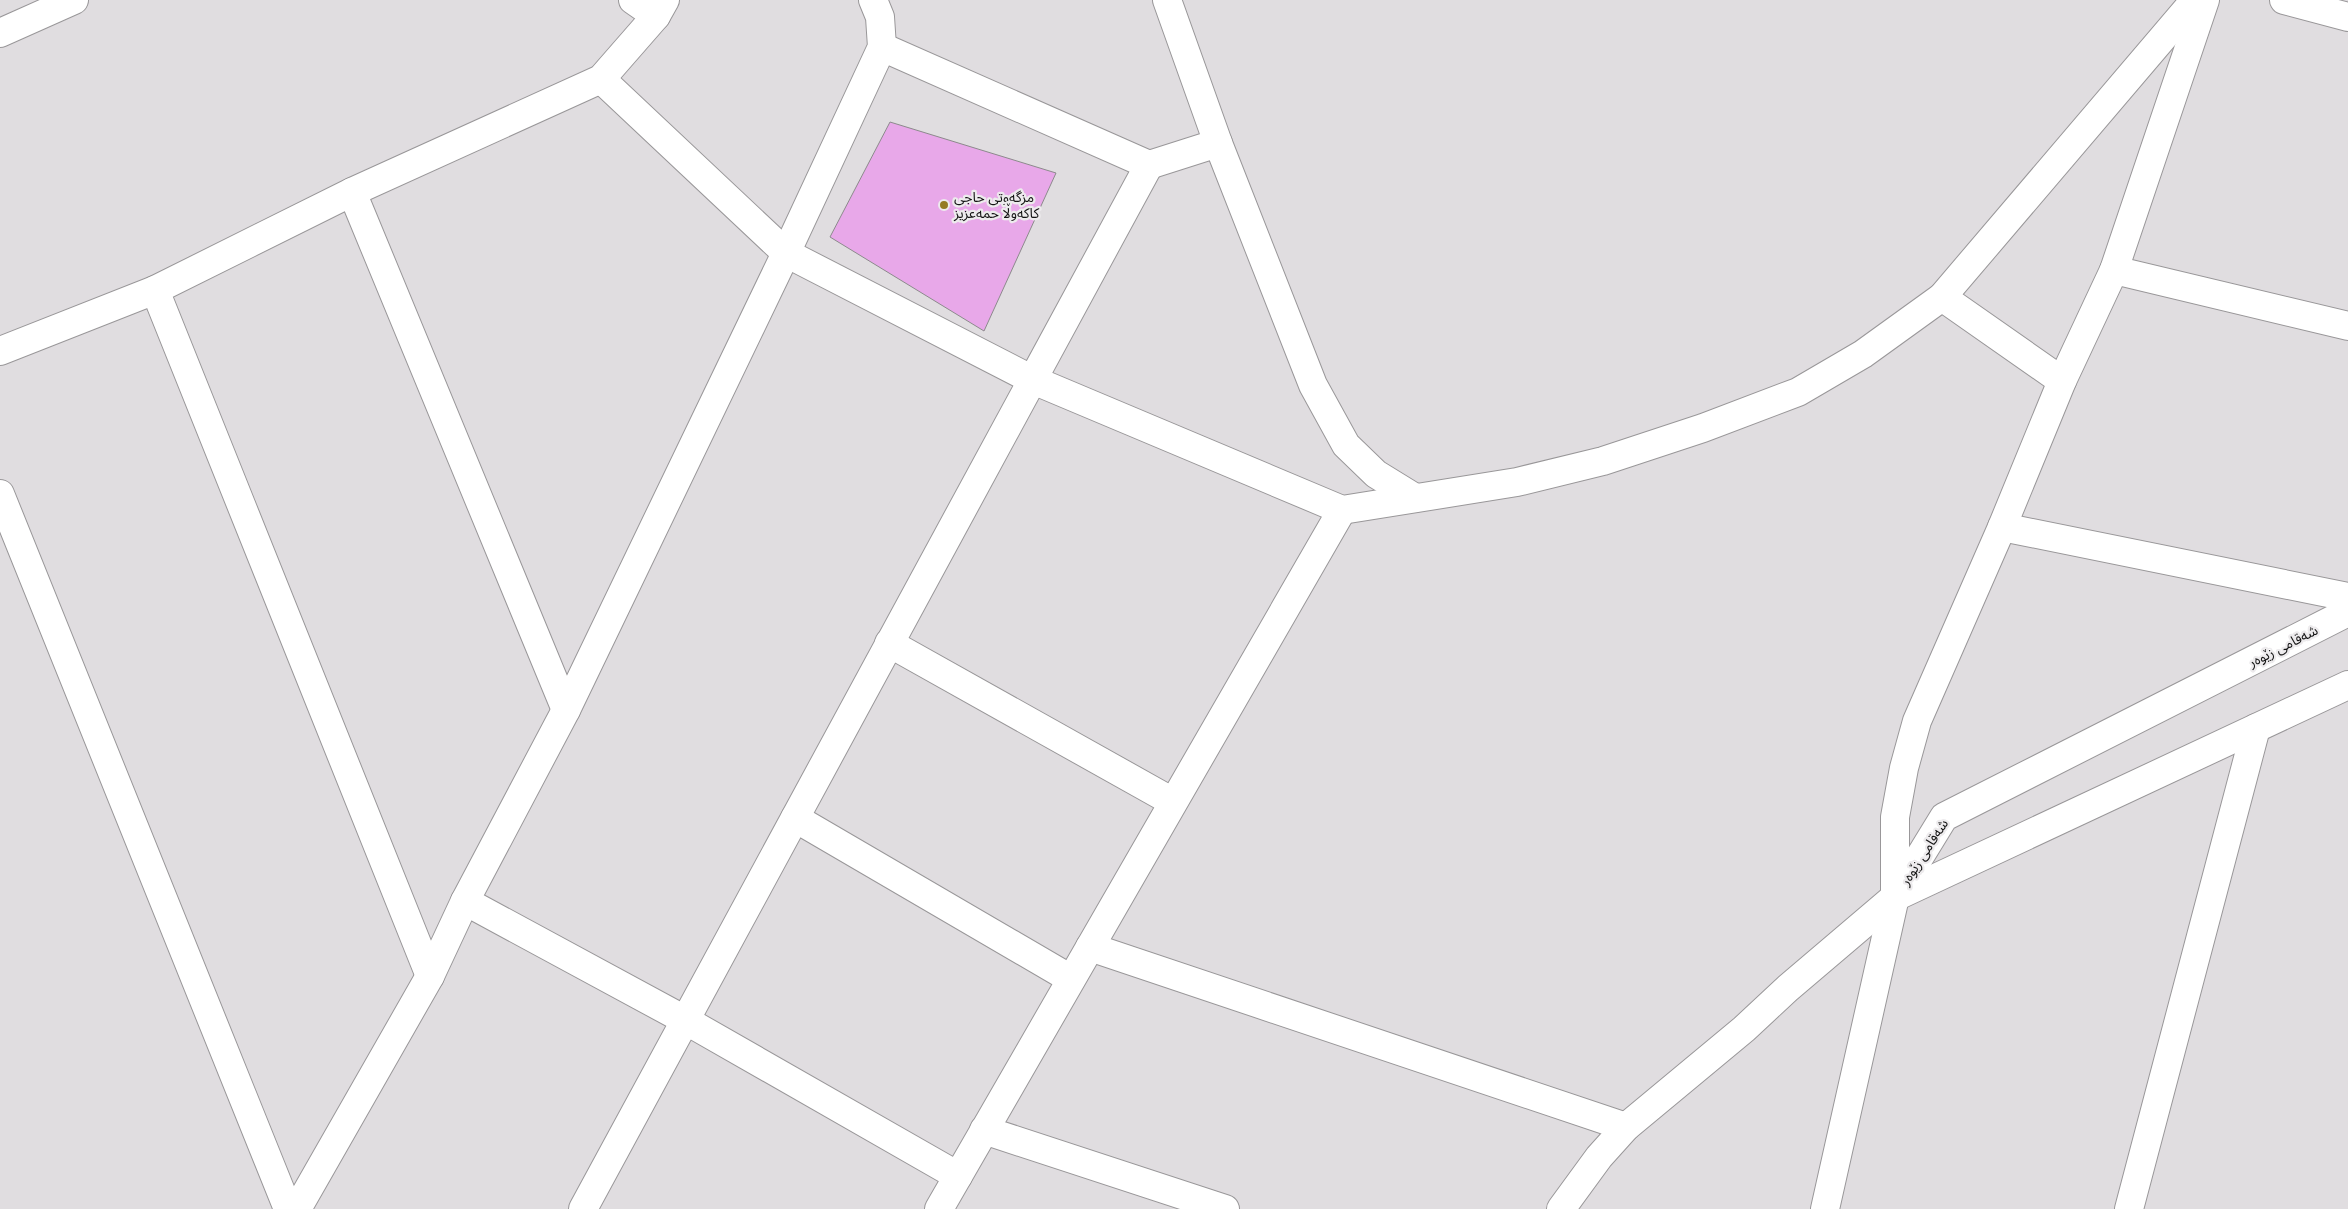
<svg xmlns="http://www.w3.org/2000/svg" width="2348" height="1209" viewBox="0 0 2348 1209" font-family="Roboto,'Noto Sans Arabic',sans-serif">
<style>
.building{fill:#e8a8e9;stroke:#8c8a8c}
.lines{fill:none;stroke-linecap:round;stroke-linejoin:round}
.street-casing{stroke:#999799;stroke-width:30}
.secondary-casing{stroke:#999799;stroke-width:30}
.street{stroke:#fff;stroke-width:28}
.secondary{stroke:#fff;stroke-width:28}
.poi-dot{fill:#957b23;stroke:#edebed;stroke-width:2}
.labels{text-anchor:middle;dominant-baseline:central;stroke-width:4.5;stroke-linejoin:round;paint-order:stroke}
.poi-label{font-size:14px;fill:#141414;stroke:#edebed;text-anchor:start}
.street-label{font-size:14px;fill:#141414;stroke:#edebed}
</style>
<rect width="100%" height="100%" fill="#e0dde0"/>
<path class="building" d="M890,122L1056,173L984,331L830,237Z"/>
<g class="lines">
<g class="street-casing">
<g id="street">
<path d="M633,0L656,16"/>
<path d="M1167,0L1218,143L1313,385L1346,445L1376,474L1415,498"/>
<path d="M2284,0L2348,17"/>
<path d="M0,33L74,0"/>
<path d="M882,47L1149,165L1218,143"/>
<path d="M601,79L786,253L1033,380L1342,510L1517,482L1603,461L1703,428L1798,392L1863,354L1942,297L2195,0"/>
<path d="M352,192L566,710"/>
<path d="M2114,270L2348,326"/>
<path d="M155,290L430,976"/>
<path d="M1942,297L2062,381"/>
<path d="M0,351L155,290L352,192L601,79L656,16L665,0"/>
<path d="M0,494L288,1209"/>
<path d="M2002,527L2348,597"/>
<path d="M889,643L1173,802"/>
<path d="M795,818L1071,979"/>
<path d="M465,901L685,1020L958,1176"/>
<path d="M1090,947L1626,1127"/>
<path d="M984,1130L1225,1209"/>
<path d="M297,1209L430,976L465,901L566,710L786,253L882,47L880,17L873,0"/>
<path d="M583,1209L1149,165"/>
<path d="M939,1209L1342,510"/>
<path d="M1825,1209L1895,897V817L1904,768L1917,721L2002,527L2062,381L2114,270L2205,0"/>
<path d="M2129,1209L2256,728"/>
</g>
</g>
<g class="secondary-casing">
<g id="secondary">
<path d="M1895,897L1944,817L2348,612"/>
<path d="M1561,1209L1599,1157L1626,1127L1744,1029L1788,988L1895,897L2348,685"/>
</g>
</g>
<use href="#street" class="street"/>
<use href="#secondary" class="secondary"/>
</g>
<circle class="poi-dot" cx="944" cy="205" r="5"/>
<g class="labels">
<g class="poi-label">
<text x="954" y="197">مزگەوتی حاجی<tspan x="954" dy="16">کاکەوڵا حمەعزیز</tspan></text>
</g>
<g class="street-label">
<text transform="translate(2283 646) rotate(-27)">شەقامی زێوەر</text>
<text transform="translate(1924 852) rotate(-57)">شەقامی زێوەر</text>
</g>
</g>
</svg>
